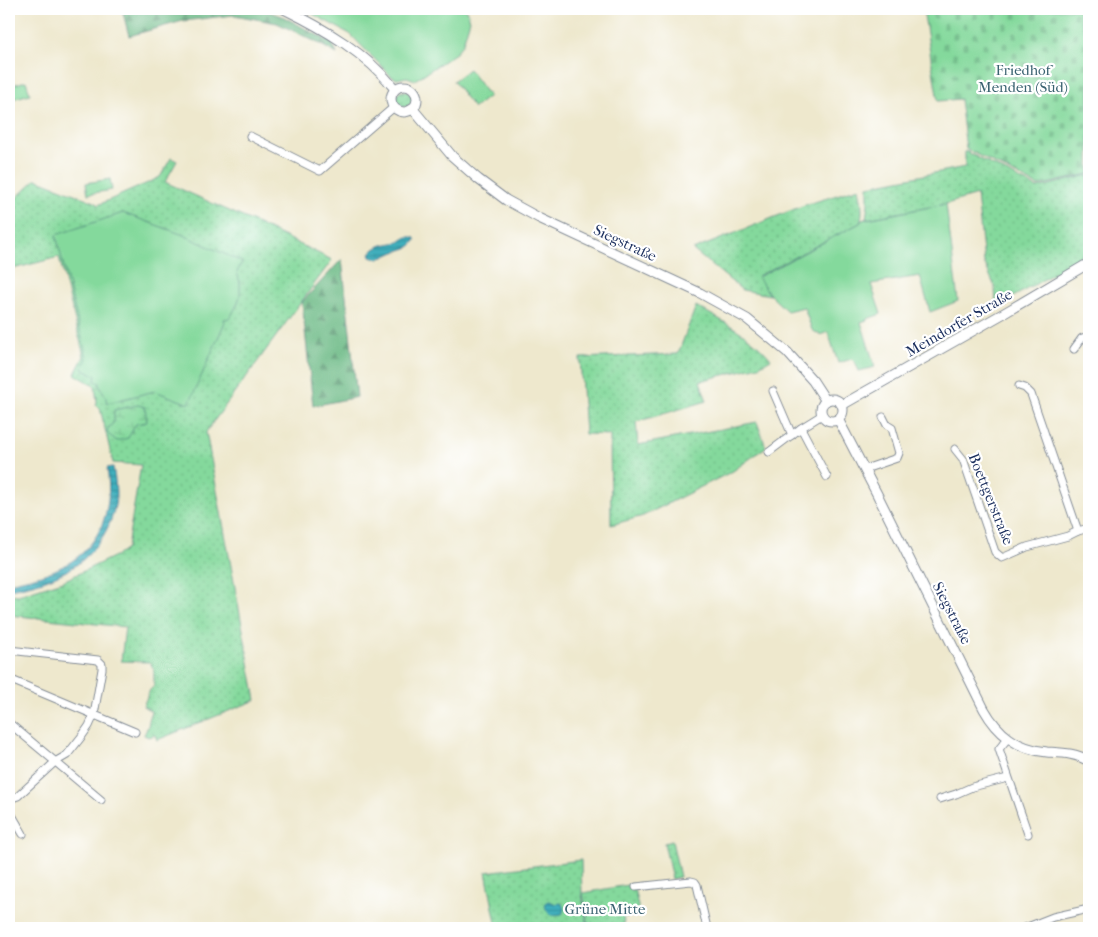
<svg xmlns="http://www.w3.org/2000/svg" width="1098" height="937" viewBox="0 0 1098 937" font-family="'IM FELL French Canon',serif">
<style>
.grass{fill:url(#grass-dots);stroke:#50847d}
.forest{fill:url(#forest-firs);stroke:#437471}
.wetland{fill:url(#wetland-marsh);stroke:#50847d}
.cemetery{fill:url(#cemetery-stones);stroke:#50847d}
.garden{fill:#84d99c;stroke:#50847d}
.water{fill:url(#water-rules);stroke:#2e6f8d}
.lines{fill:none;stroke-linecap:round;stroke-linejoin:round}
.minor-casing{stroke:#848c96;stroke-width:9}
.major-casing{stroke:#848c96;stroke-width:11}
.minor{stroke:#fff;stroke-width:7}
.major{stroke:#fff;stroke-width:9}
.labels{text-anchor:middle;dominant-baseline:central;stroke-width:4.5;stroke-linejoin:round;paint-order:stroke}
.park-label{font-size:15px;fill:#3a6271;stroke:#fff}
.street-label{font-size:15px;fill:#1b2f5e;stroke:#fff}
</style>
<defs>
<pattern id="grass-dots" width="8" height="8" patternUnits="userSpaceOnUse" patternTransform="scale(1.25)"><rect width="8" height="8" fill="#84d99c"/><path d="M2 2h.1M6 6h.1" fill="none" stroke="#71bb89" stroke-width="1.8" stroke-linecap="round"/></pattern>
<pattern id="forest-firs" width="22" height="20" patternUnits="userSpaceOnUse" patternTransform="scale(1.25)"><rect width="22" height="20" fill="#6bb984"/><path d="M5 1l3.5 6h-7zM16 11l3.5 6h-7z" fill="#57976f"/></pattern>
<pattern id="wetland-marsh" width="20" height="14" patternUnits="userSpaceOnUse" patternTransform="scale(1.25)"><rect width="20" height="14" fill="#84d99c"/><path d="M1 5h8M5 5V1M11 12h8M15 12V8" fill="none" stroke="#71bb89"/></pattern>
<pattern id="cemetery-stones" width="16" height="16" patternUnits="userSpaceOnUse" patternTransform="scale(1.25)"><rect width="16" height="16" fill="#84d99c"/><path d="M2 7V4a2 2 0 0 1 4 0v3zM10 15v-3a2 2 0 0 1 4 0v3z" fill="#71bb89"/></pattern>
<pattern id="water-rules" width="6" height="5" patternUnits="userSpaceOnUse" patternTransform="scale(1.25)"><rect width="6" height="5" fill="#40afbc"/><path d="M0 2.5h6" fill="none" stroke="#358f9c"/></pattern>
</defs>
<rect width="100%" height="100%" fill="#fff"/>
<filter id="ink" filterUnits="userSpaceOnUse"><feTurbulence type="fractalNoise" baseFrequency=".02" numOctaves="2"/><feDisplacementMap in="SourceGraphic" scale="10" xChannelSelector="R" yChannelSelector="G"/><feConvolveMatrix kernelMatrix="1 2 1 2 8 2 1 2 1" color-interpolation-filters="sRGB"/></filter>
<filter id="wash" filterUnits="userSpaceOnUse"><feTurbulence type="fractalNoise" baseFrequency=".0096" numOctaves="4" result="noise"/><feDisplacementMap in="SourceGraphic" scale="20" xChannelSelector="R" yChannelSelector="G"/><feGaussianBlur stdDeviation="1.12" result="paint"/><feColorMatrix in="noise" values="0 0 0 0 0 0 0 0 0 0 0 0 0 0 0 0 0 1.4 0 .05"/><feComposite in="paint" operator="in"/></filter>
<g filter="url(#wash)">
<rect width="100%" height="100%" fill="#eee8cd"/>
<g class="grass">
<circle cx="404" cy="99" r="8"/>
<path d="M965,151L1037,188L1089,175V253L996,307L995,287L984,262L977,195L946,204L866,219L868,204V186L965,167Z"/>
<path d="M171,158L177,161L165,182L256,223L332,260L206,432L256,700L157,740L155,735L149,737L144,735L148,726L151,711L143,706L150,690L154,686V670L151,664L149,662L121,661L125,627L9,615V594L18,595L63,581L123,552L127,547L141,465L113,463L100,408L96,405L97,402L95,386L75,374L84,356L59,257L9,270V205L36,179L95,202L98,205L150,182L160,177Z"/>
<path d="M859,188C861,199 864,212 860,223L758,276L770,295L742,290L693,250L802,206Z"/>
<path d="M696,306C722,321 752,335 771,359L759,366L700,381L707,401L636,422L638,445L757,422L766,447L733,471L643,516L611,525L610,435L585,434L580,358L678,354Z"/>
<path d="M672,841L680,877L672,879L664,843Z"/>
<path d="M581,860L582,895L588,928H497L486,872Z"/>
<path d="M633,884L640,915L623,917L625,928H589L583,893Z"/>
</g>
<g class="forest">
<path d="M122,9H262L284,17L332,43L337,54L316,42L277,23L234,15L183,21L129,36Z"/>
<path d="M342,259L357,397L313,406L302,302Z"/>
</g>
<path class="wetland" d="M138,405L145,407L147,422L136,424L128,438L117,441L108,434L107,430L114,422V410Z"/>
<path class="cemetery" d="M923,9H1079L1081,22L1089,40V48H1088L1089,52V174L1038,186L966,149L960,99L938,101Z"/>
<g class="garden">
<path d="M303,9H466L470,20L463,43L456,53L415,80L407,77L397,79L391,76L350,34Z"/>
<path d="M469,69L489,96L474,108L453,81Z"/>
<path d="M26,81L30,94L9,100V86Z"/>
<path d="M110,179L112,190L88,194L86,183Z"/>
<path d="M946,204L958,301L930,312L920,276L871,284L881,314L867,319V320L861,322L875,367L859,371L856,364L852,359L838,363L828,332L820,335L812,330L804,307L787,311L770,295L758,277L860,223L862,220Z"/>
<path d="M123,213L181,234L242,262L237,272L240,283V296L237,305L230,318L224,319L225,322L189,404L155,391L107,403L105,395L99,385L100,383L95,381L96,376L84,370L83,367L87,358L56,235Z"/>
</g>
<g class="water">
<path d="M407,237H412L415,238V241C409,249 406,248 398,251C388,253 381,262 371,257L370,253C377,244 389,244 399,242L403,239Z"/>
<path d="M113,467C115,477 116,487 116,497C114,530 89,562 60,574C44,582 26,586 9,589V583C25,579 42,576 57,569C99,551 114,512 107,468Z"/>
<path d="M549,901L556,904L560,903L562,904L564,909L562,914L552,915C547,912 544,909 546,902Z"/>
</g>
</g>
<g filter="url(#ink)">
<g class="lines">
<g class="minor-casing">
<g id="minor">
<path d="M250,136L320,171L394,107"/>
<path d="M1074,349L1082,338L1089,336"/>
<path d="M1019,386L1025,388L1031,394L1078,531"/>
<path d="M773,391L792,435"/>
<path d="M801,428L827,477"/>
<path d="M955,449L963,459L995,552L1002,558L1027,547L1068,536L1078,531L1089,528"/>
<path d="M769,452L801,428L822,415"/>
<path d="M865,469L897,458L899,453L892,428L887,425L883,417"/>
<path d="M9,650L98,660L102,664V669L94,715L89,726L82,736L67,755L55,762L18,796L9,799"/>
<path d="M9,679L135,732"/>
<path d="M9,723L101,800"/>
<path d="M1008,738L999,749L1028,834"/>
<path d="M940,799L956,794L972,787L1008,778"/>
<path d="M9,810L23,834"/>
<path d="M636,887L691,881L695,882L697,885L707,928"/>
<path d="M1025,928L1053,917L1089,909"/>
</g>
</g>
<g class="major-casing">
<g id="major">
<path d="M284,9C325,29 366,53 395,89"/>
<circle cx="404" cy="99" r="13"/>
<path d="M412,108L452,156L478,179L506,200L539,218L700,293L747,319L787,352L813,381L826,401"/>
<circle cx="832" cy="410" r="11"/>
<path d="M842,405L1006,312L1089,263"/>
<path d="M838,419L877,494L984,709C998,734 1017,749 1047,752C1062,753 1076,753 1089,761"/>
</g>
</g>
<use href="#minor" class="minor"/>
<use href="#major" class="major"/>
</g>
</g>
<g class="labels">
<g class="park-label">
<text x="1023" y="70">Friedhof<tspan x="1023" dy="17">Menden (Süd)</tspan></text>
<text x="605" y="909">Grüne Mitte</text>
</g>
<g class="street-label">
<text transform="translate(625 243) rotate(25)">Siegstraße</text>
<text transform="translate(959 323) rotate(-30)">Meindorfer Straße</text>
<text transform="translate(991 499) rotate(68)">Boettgerstraße</text>
<text transform="translate(952 613) rotate(63)">Siegstraße</text>
</g>
</g>
<rect width="1098" height="937" fill="none" stroke="#fff" stroke-width="30"/>
</svg>
